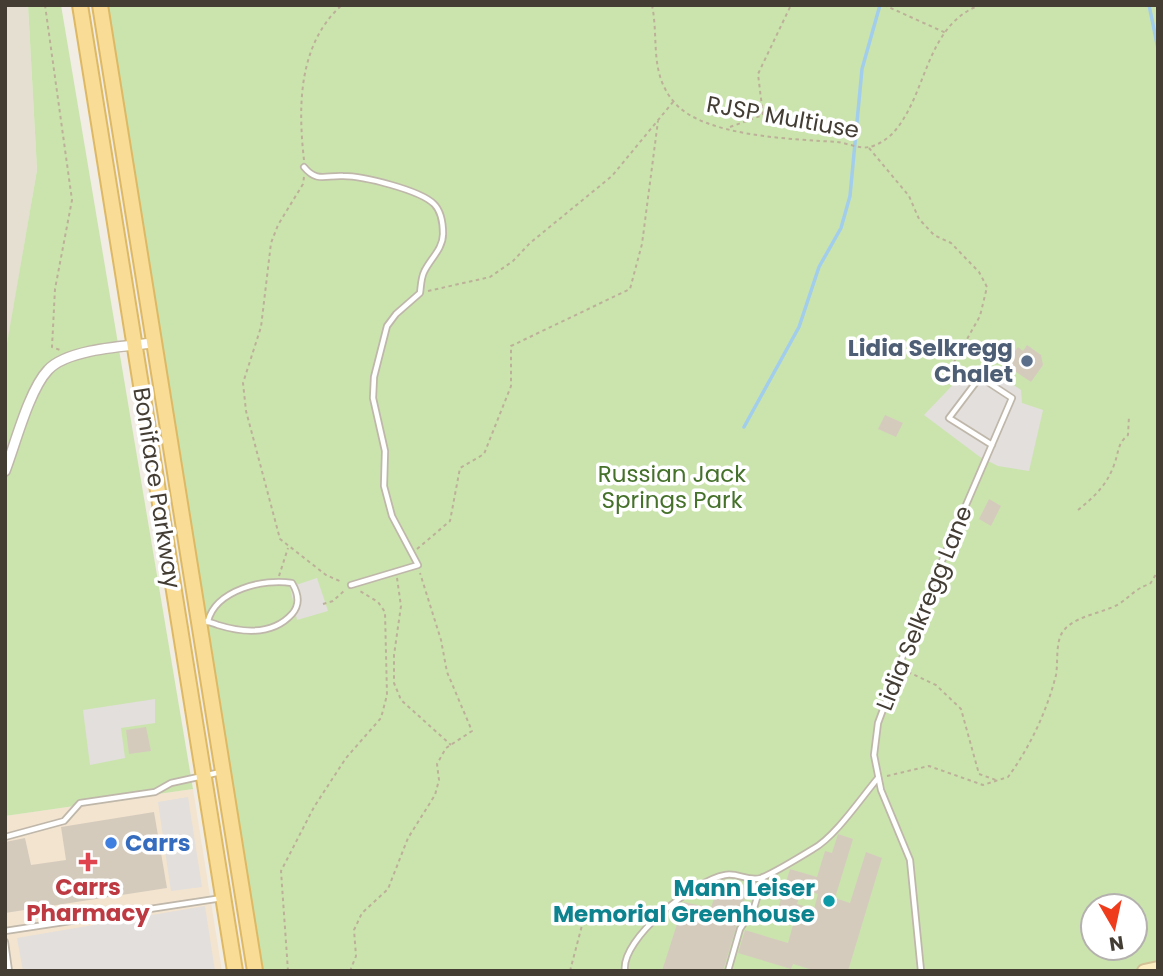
<svg xmlns="http://www.w3.org/2000/svg" width="1163" height="976" viewBox="0 0 1163 976" font-family="Poppins,sans-serif">
<style>
.residential{fill:#e5dfd2}
.commercial{fill:#f3e4cf}
.green{fill:#cbe4ae;fill-rule:evenodd}
.parking{fill:#e2dfdc}
.lines{fill:none;stroke-linecap:round;stroke-linejoin:round}
.stream{stroke:#a2ceec;stroke-width:3.5}
.building{fill:#d5cbbd;fill-rule:evenodd}
.service-casing{stroke:#bfb7aa;stroke-width:8}
.minor-casing{stroke:#bfb7aa;stroke-width:12}
.secondary-casing{stroke:#d2c297;stroke-width:16}
.primary-casing{stroke:#ddb966;stroke-width:18}
.path{stroke:#bdb099;stroke-width:2;stroke-dasharray:3.5 3.5;stroke-linecap:butt}
.service{stroke:#fff;stroke-width:4.5}
.minor{stroke:#fff;stroke-width:9}
.secondary{stroke:#fceec3;stroke-width:12}
.primary{stroke:#f9dc95;stroke-width:14}
.service-dot{fill:#5c6f8a;stroke:#fff;stroke-width:2.5}
.shop-dot{fill:#3f7fe0;stroke:#fff;stroke-width:2.5}
.health-dot{fill:#e0444e;stroke:#fff;stroke-width:2.5}
.culture-dot{fill:#0f9aa8;stroke:#fff;stroke-width:2.5}
.labels{text-anchor:middle;dominant-baseline:central;stroke-width:7;stroke-linejoin:round;paint-order:stroke}
.street-label{font-size:23px;fill:#433d34;stroke:#fff}
.service-label{font-size:23px;font-weight:bold;fill:#4e5e75;stroke:#fff;text-anchor:end}
.park-label{font-size:23px;fill:#45712b;stroke:#fff}
.shop-label{font-size:23px;font-weight:bold;fill:#366cbe;stroke:#fff;text-anchor:start}
.health-label{font-size:23px;font-weight:bold;fill:#be3a42;stroke:#fff}
.culture-label{font-size:23px;font-weight:bold;fill:#0d838f;stroke:#fff;text-anchor:end}
</style>
<rect width="100%" height="100%" fill="#f1ede4"/>
<path class="residential" d="M5,5H28L37,170L5,358Z"/>
<path class="commercial" d="M193,789L222,971H5V816Z"/>
<g class="green">
<path d="M28,5H61L193,789L5,816V355L37,170Z"/>
<path d="M107,5H1158V971H260ZM1093,906H1135V948H1093Z"/>
</g>
<g class="parking">
<path d="M988,367L1021,390L1022,403L1043,410L1029,471L998,466L980,457L924,415L969,368L980,375Z"/>
<path d="M317,578L328,611L297,620L290,587Z"/>
<path d="M155,699V723L121,728L125,758L90,765L83,710Z"/>
<path d="M188,797L202,887L171,891L158,802Z"/>
<path d="M205,906L215,971H23L17,938Z"/>
</g>
<g class="lines">
<g class="stream">
<path d="M1149,5L1158,49"/>
<path d="M744,427L799,327L819,267L841,228L850,196L862,69L880,5"/>
</g>
</g>
<g class="building">
<path d="M1027,345L1041,355L1043,365L1031,382L1013,370L1011,356L1018,347L1023,351Z"/>
<path d="M885,415L903,423L896,437L878,429Z"/>
<path d="M989,499L1001,506L991,526L979,519Z"/>
<path d="M146,727L151,751L129,754L126,730Z"/>
<path d="M154,812L167,888L5,913V842L25,838L31,865L66,860L61,827Z"/>
<path d="M838,834L853,839L835,898L850,903L866,852L882,858L848,971H816L793,964L791,969L738,953L745,930L788,943L793,925L782,922L784,918L776,915L790,869L817,877L825,851L832,853ZM802,889L818,894L814,909L797,904Z"/>
<path d="M723,881L748,888L723,971H662L684,902L711,908L719,882Z"/>
</g>
<g class="lines">
<g class="service-casing">
<g id="service">
<path d="M304,167C317,183 326,175 343,176C363,176 420,190 434,204C442,212 443,224 443,234C443,249 430,259 424,272C421,278 421,286 420,293L396,314L387,326L374,377L373,398L385,451L384,486L392,516L418,565L351,585"/>
<path d="M202,622C210,621 212,623 218,625C244,633 273,635 292,614C301,604 298,593 292,583C264,578 216,590 208,621"/>
<path d="M5,837L64,821L80,803L155,792L171,783L221,772"/>
<path d="M5,931L222,898"/>
<path d="M5,942L9,971"/>
<path d="M625,971C620,939 695,880 725,875C737,872 748,882 761,878C774,873 800,857 813,849C835,837 861,798 878,778"/>
<path d="M728,971L740,929L754,908L763,877"/>
<path d="M921,971L910,860L881,790L874,755L878,723L914,626L1012,398L980,377L949,418L992,445"/>
</g>
</g>
<g class="minor-casing">
<path id="minor" d="M5,471C15,445 29,390 48,370C67,349 126,346 153,343"/>
</g>
<g class="secondary-casing">
<path id="secondary" d="M1144,971L1158,968"/>
</g>
<g class="primary-casing">
<g id="primary">
<path d="M80,5L235,971"/>
<path d="M100,5L255,971"/>
</g>
</g>
<g class="path">
<path d="M45,5L72,200L55,289L52,347L60,350"/>
<path d="M652,5C659,39 649,73 674,102C703,137 794,139 837,142C847,143 859,149 869,147C876,146 886,140 892,134C928,96 924,26 980,5"/>
<path d="M884,5L946,33"/>
<path d="M730,127L763,115L758,74L791,5"/>
<path d="M869,148L909,196L919,219L934,235L951,243L979,272L987,287L980,316L953,364L956,380"/>
<path d="M304,160C298,107 298,44 342,5"/>
<path d="M304,177L303,184L278,225L271,243L261,327L243,383L246,411L280,539L326,575L342,582"/>
<path d="M428,291L490,277L513,261L530,243L612,176L673,102"/>
<path d="M1078,510C1094,497 1107,485 1114,465C1119,452 1117,444 1128,435L1129,416"/>
<path d="M417,549L450,521L460,468L484,454L511,386V346L630,289L642,244L658,121"/>
<path d="M279,576L288,548"/>
<path d="M397,578L401,606L394,655V683L401,700L451,745"/>
<path d="M323,604L333,601L345,590"/>
<path d="M908,672L936,685L961,709L979,774L996,780"/>
<path d="M887,776L929,766L983,785L1008,777C1030,747 1047,711 1056,675C1058,663 1056,649 1060,637C1068,616 1102,614 1119,604C1131,596 1136,588 1150,584L1158,571"/>
<path d="M288,971L281,871L314,807L346,758L381,718L387,695L385,612L378,602L360,591"/>
<path d="M350,971L356,956L354,930L362,913L388,889L408,838L435,795L439,780L437,764L446,748L472,731L447,672L441,640L420,573"/>
<path d="M570,971L586,910"/>
</g>
<use href="#service" class="service"/>
<use href="#minor" class="minor"/>
<use href="#secondary" class="secondary"/>
<use href="#primary" class="primary"/>
</g>
<circle class="service-dot" cx="1027" cy="361" r="7"/>
<circle class="shop-dot" cx="111" cy="843" r="7"/>
<path class="health-dot" d="M84.5 851.5h7v7h7v7h-7v7h-7v-7h-7v-7h7z"/>
<circle class="culture-dot" cx="829" cy="901" r="7"/>
<g class="labels">
<g class="street-label">
<text transform="translate(783 117) rotate(10)">RJSP Multiuse</text>
<text transform="translate(157 488) rotate(81)">Boniface Parkway</text>
<text transform="translate(924 608) rotate(-68)">Lidia Selkregg Lane</text>
</g>
<g class="service-label">
<text x="1013" y="348">Lidia Selkregg<tspan x="1013" dy="26">Chalet</tspan></text>
</g>
<g class="park-label">
<text x="672" y="474">Russian Jack<tspan x="672" dy="26">Springs Park</tspan></text>
</g>
<g class="shop-label">
<text x="125" y="843">Carrs</text>
</g>
<g class="health-label">
<text x="88" y="887">Carrs<tspan x="88" dy="26">Pharmacy</tspan></text>
</g>
<g class="culture-label">
<text x="815" y="888">Mann Leiser<tspan x="815" dy="26">Memorial Greenhouse</tspan></text>
</g>
</g>
<rect width="1163" height="976" fill="none" stroke="#433d34" stroke-width="14"/>
<g transform="translate(1114 927) rotate(171)"><circle r="33" fill="#ffffff" stroke="#b4b1ae" stroke-width="2"/>
<path d="M0-5L12 26L0 18L-12 26Z" fill="#ef3c1c"/>
<text y="-10" font-size="19" font-weight="bold" text-anchor="middle" fill="#433d34">N</text>
</g>
</svg>
